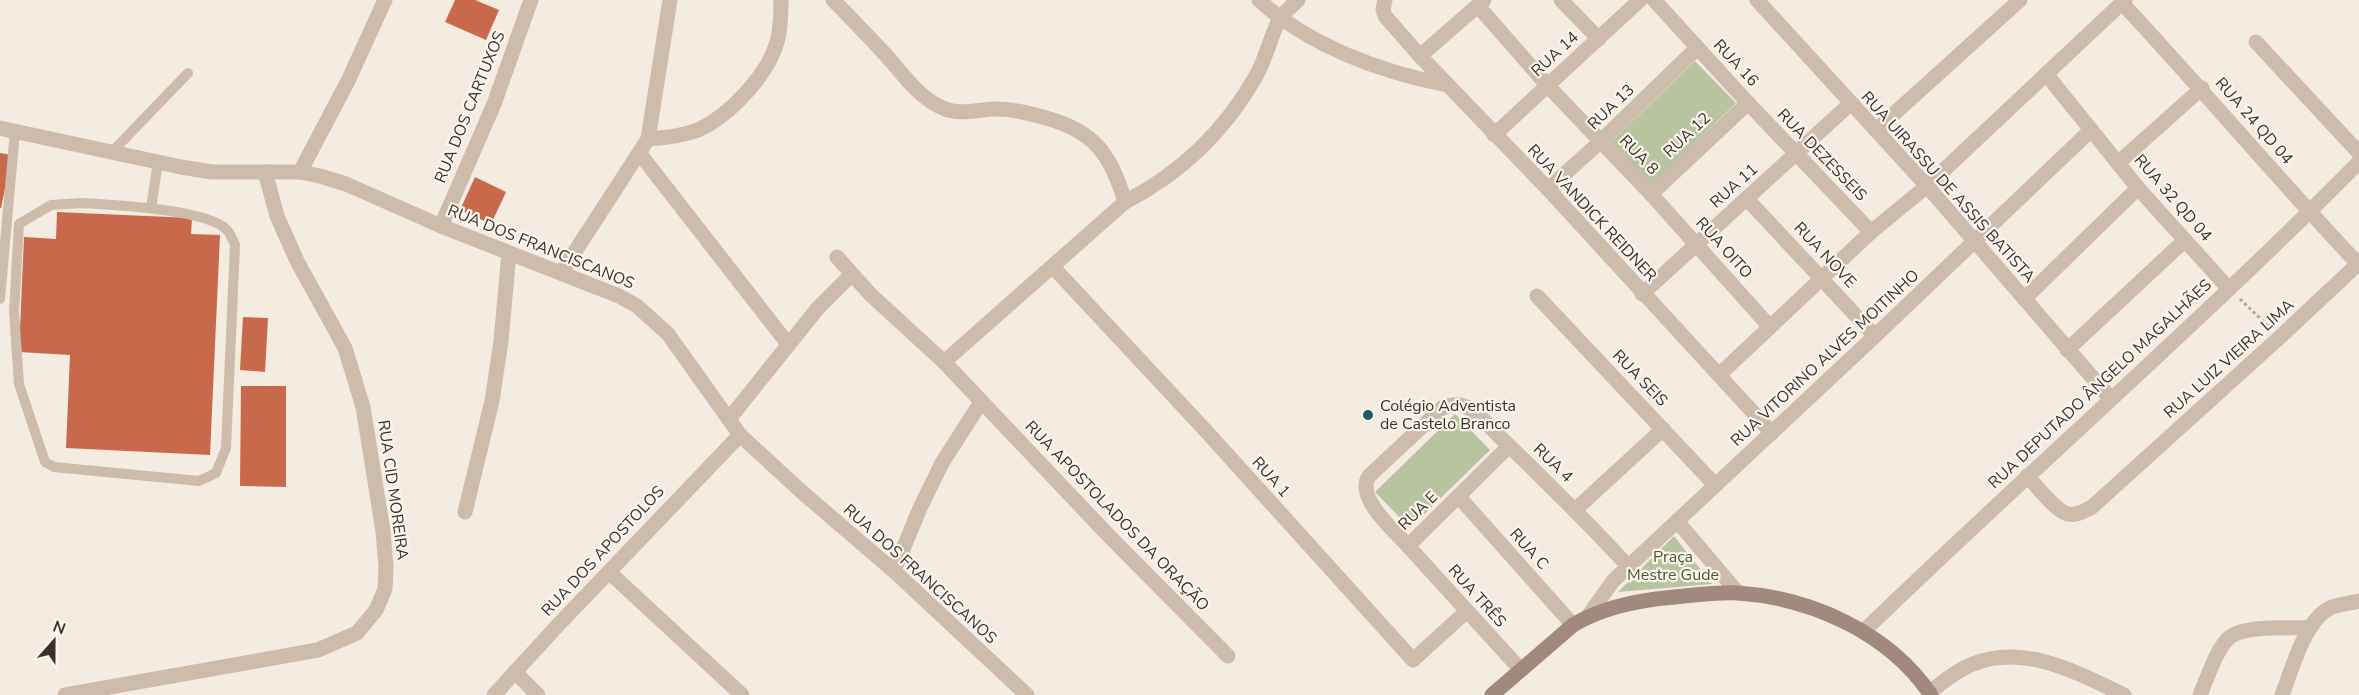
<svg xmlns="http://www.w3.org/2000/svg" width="2359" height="695" viewBox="0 0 2359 695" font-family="'Nunito Sans',sans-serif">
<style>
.green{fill:#b8c4a0}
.building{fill:#c8694b}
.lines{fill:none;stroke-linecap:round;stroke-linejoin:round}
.path{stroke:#b9a596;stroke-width:3;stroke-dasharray:3 3;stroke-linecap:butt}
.service{stroke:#cdbbac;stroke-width:10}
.minor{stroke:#cdbbac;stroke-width:15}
.tertiary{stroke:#cdbbac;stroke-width:15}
.secondary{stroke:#a18a7d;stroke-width:15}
.poi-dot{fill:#1f5a5e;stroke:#fbf5ee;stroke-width:2}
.labels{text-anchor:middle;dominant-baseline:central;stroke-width:4.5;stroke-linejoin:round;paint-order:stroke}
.street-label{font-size:16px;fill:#3b302b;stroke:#fbf5ee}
.poi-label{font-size:16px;fill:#3b302b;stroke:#fbf5ee;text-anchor:start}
.park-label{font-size:16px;fill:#4a5a2e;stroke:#fbf5ee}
</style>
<rect width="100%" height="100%" fill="#f4ebe1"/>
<g class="green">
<path d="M1695,61L1736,103L1651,185L1610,143Z"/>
<path d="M1455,414L1490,450L1410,528L1375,492Z"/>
<path d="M1674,536L1712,584L1618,592Z"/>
</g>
<g class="building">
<path d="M455,0H475L499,10L486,40L445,22Z"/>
<path d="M0,153L12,155L1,208H0Z"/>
<path d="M475,177L506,192L491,224L460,210Z"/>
<path d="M57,212L192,218L191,234L220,235L210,455L66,448L70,355L19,352L24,237L56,239Z"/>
<path d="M243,317L268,318L265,372L240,370Z"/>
<path d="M241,386H286V487L240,486Z"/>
</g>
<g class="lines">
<path class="path" d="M2240,299L2268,326"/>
<g class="service">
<path d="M112,152L188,73"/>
<path d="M82,203C112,205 205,209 226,229C230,233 233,240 235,245L226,448L216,473L199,481L54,467L45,462L19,384L14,312L19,224L51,205Z"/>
<path d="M151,208L158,162"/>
<path d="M0,299L15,131"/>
</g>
<g class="minor">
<path d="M833,0C850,17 867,35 883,52C901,71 918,98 943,108C960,116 979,109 997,109C1014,109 1029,113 1046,118C1094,131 1111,154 1125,202"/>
<path d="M1259,0C1309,46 1381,72 1447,85"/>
<path d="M1385,0L1383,9L1385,16L1420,56L1548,189L1772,433"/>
<path d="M1561,0L1599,39"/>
<path d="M1654,0L1748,103L1871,232"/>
<path d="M1757,0L1927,186L2111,399"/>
<path d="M2122,3C2202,89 2278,179 2358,264"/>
<path d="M1478,6L1548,86L1651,194L1770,327"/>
<path d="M2256,42L2359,153"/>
<path d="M1420,56L1484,0"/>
<path d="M2046,74L2138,188L2229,289"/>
<path d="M1876,130L2020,0"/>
<path d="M1494,135L1640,0"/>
<path d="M648,139C665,138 682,136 698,130C729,116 768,75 777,42C781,29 781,14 781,0"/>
<path d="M640,154L788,344"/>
<path d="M2118,163L2202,88"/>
<path d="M300,172L348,81L385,0"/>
<path d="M1548,189L1601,141L1697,48"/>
<path d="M1651,194L1748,103"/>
<path d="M1747,199L1875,336"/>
<path d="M441,226L494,104L531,0"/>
<path d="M837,257L870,294L944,362L1110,537L1228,656"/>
<path d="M1053,267L1206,431L1413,660L1467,611"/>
<path d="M561,273L648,139L670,0"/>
<path d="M1642,294L1850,104"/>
<path d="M1537,296L1715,485"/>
<path d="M2024,299L2138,188"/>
<path d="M2067,350L2185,240"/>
<path d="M944,362L1125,202C1181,173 1225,131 1256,76C1266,58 1270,38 1279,20C1283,13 1292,6 1298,0"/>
<path d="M1719,375L1871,232L1927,186L2125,0"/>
<path d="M729,419L818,308L851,275"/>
<path d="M1509,446L1408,546C1394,530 1355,498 1369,476L1442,408C1449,405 1456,403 1464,406C1478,411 1491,429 1502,439C1546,481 1588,523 1629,567"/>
<path d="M2027,476C2036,485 2057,513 2069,514C2078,516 2085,510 2092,507L2280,337L2359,263"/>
<path d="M1459,497L1573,625"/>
<path d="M1575,510L1663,429"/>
<path d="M465,512L492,401L501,341L509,253"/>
<path d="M1677,521L1738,593"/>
<path d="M1408,546L1520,669"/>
<path d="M894,571L920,508L942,463L981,402"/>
<path d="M609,572L742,695"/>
<path d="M1588,616L1613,581L1875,336L2091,130"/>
<path d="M1864,631C2027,473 2199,324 2359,162"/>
<path d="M515,672L538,695"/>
<path d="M1930,692C1943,682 1957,670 1973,664C2024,643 2078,673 2124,695"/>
<path d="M65,695L318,650L357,633L376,610L385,589L386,567L383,531L363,407L345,348L297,261L277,216L265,172"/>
<path d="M494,695L559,624L740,435"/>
<path d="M2200,695C2207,679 2217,647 2230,637C2245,625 2291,628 2310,628"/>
<path d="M2282,695C2292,670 2305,618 2332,607C2340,604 2350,603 2359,601"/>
</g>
<path class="tertiary" d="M0,128L181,167L212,172H300L320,176L346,184L441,226L619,296L637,306L668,334L740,435L803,493L894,571L1027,695"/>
<path class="secondary" d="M1492,695L1573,625C1603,607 1639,600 1674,597C1695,595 1717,592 1738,593C1812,598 1889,633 1931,695"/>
</g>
<circle class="poi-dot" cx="1368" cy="415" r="6"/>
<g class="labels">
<g class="street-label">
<text transform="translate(1555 54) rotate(-43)">RUA 14</text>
<text transform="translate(1736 63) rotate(47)">RUA 16</text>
<text transform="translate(470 107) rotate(-68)">RUA DOS CARTUXOS</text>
<text transform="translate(1611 107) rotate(-44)">RUA 13</text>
<text transform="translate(2254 121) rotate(49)">RUA 24 QD 04</text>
<text transform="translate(1687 135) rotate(-43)">RUA 12</text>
<text transform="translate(1639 155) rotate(46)">RUA 8</text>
<text transform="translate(1822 155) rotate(46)">RUA DEZESSEIS</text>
<text transform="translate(1734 186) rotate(-42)">RUA 11</text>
<text transform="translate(1948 187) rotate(48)">RUA UIRASSU DE ASSIS BATISTA</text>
<text transform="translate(2173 198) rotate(49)">RUA 32 QD 04</text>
<text transform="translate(1592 213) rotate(47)">RUA VANDICK REIDNER</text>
<text transform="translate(541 247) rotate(22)">RUA DOS FRANCISCANOS</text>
<text transform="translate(1724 248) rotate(48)">RUA OITO</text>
<text transform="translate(1825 255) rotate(47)">RUA NOVE</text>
<text transform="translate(1825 358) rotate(-43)">RUA VITORINO ALVES MOITINHO</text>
<text transform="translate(2229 359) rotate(-42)">RUA LUIZ VIEIRA LIMA</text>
<text transform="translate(1640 378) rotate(46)">RUA SEIS</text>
<text transform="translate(2100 384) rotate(-43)">RUA DEPUTADO ÂNGELO MAGALHÃES</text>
<text transform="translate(1553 463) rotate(44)">RUA 4</text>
<text transform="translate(1271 477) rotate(48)">RUA 1</text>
<text transform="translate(393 490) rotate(82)">RUA CID MOREIRA</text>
<text transform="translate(1418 511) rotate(-44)">RUA E</text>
<text transform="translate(1117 516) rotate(46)">RUA APOSTOLADOS DA ORAÇÃO</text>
<text transform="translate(1529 549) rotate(48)">RUA C</text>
<text transform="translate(603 551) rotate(-47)">RUA DOS APOSTOLOS</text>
<text transform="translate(920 574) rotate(42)">RUA DOS FRANCISCANOS</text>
<text transform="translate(1477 596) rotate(48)">RUA TRÊS</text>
</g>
<g class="poi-label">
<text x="1380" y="406">Colégio Adventista<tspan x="1380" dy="18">de Castelo Branco</tspan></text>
</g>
<g class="park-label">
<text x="1673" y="557">Praça<tspan x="1673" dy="18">Mestre Gude</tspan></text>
</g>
</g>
<g transform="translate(54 641) rotate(21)" stroke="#fbf5ee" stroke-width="4.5" paint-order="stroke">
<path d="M0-4.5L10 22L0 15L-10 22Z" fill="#3b302b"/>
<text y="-9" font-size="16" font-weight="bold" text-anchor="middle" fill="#3b302b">N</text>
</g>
</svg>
